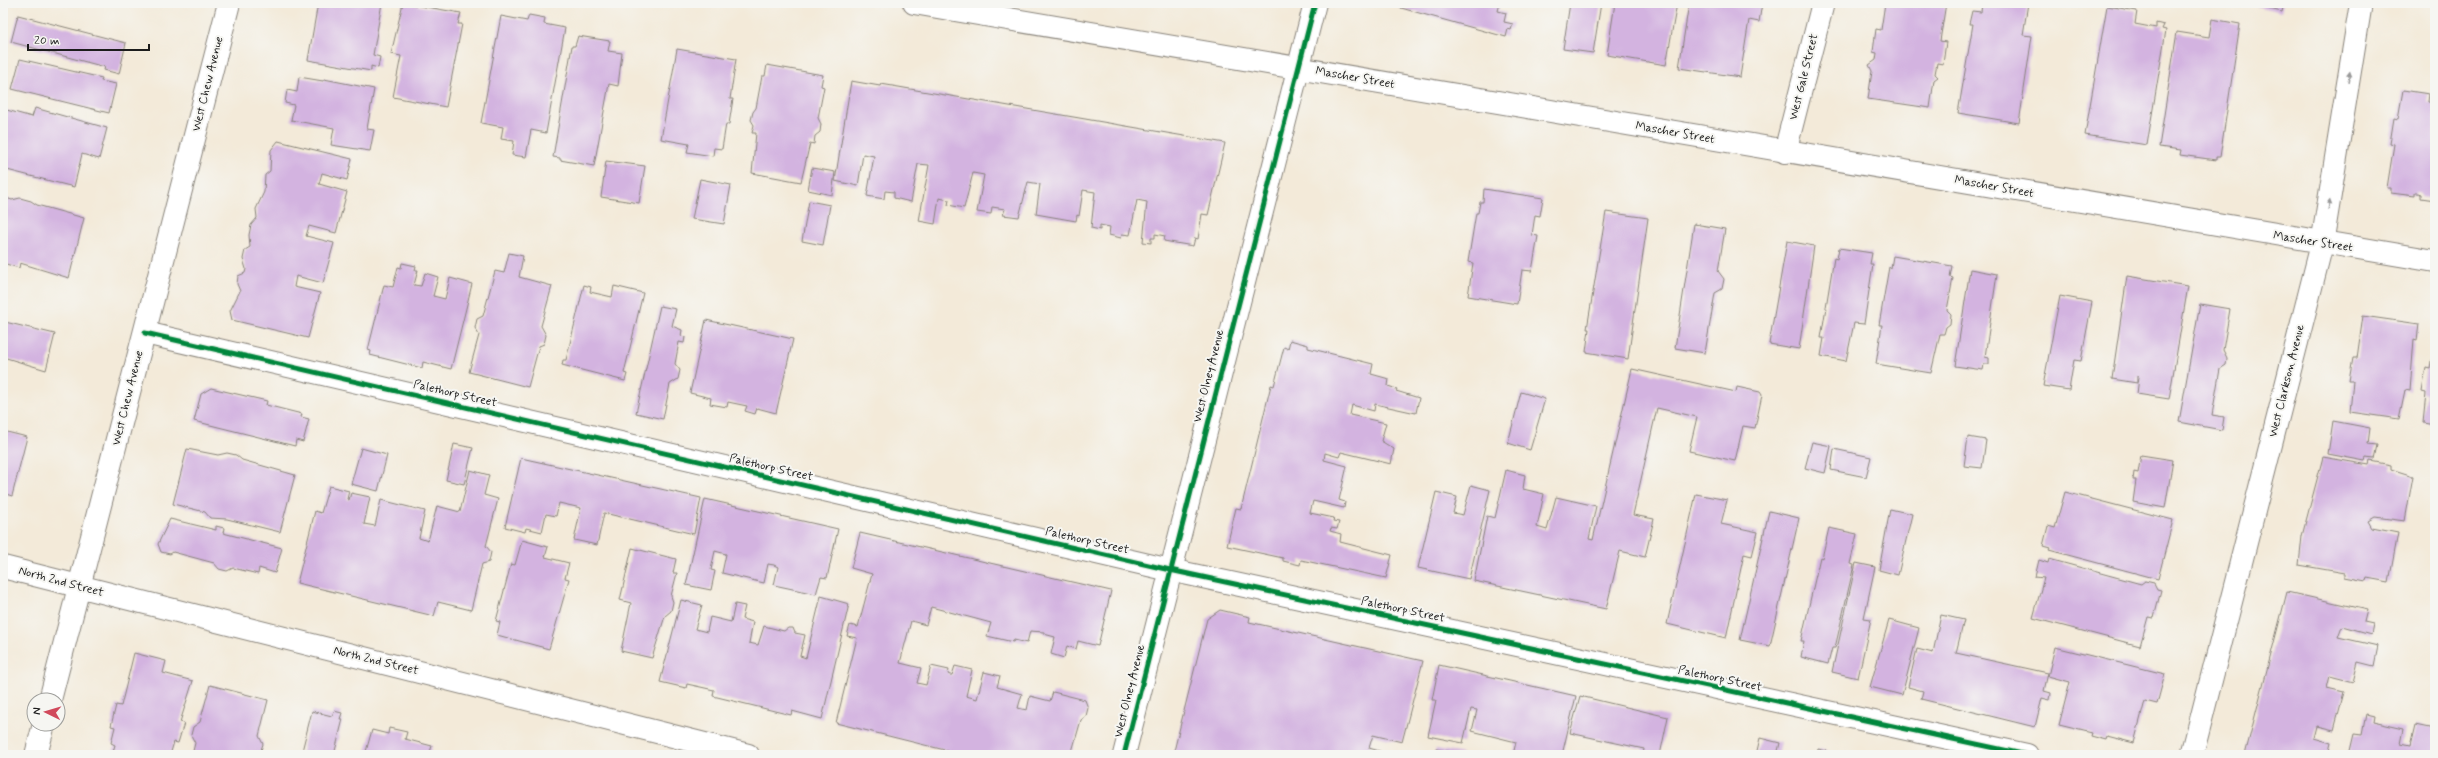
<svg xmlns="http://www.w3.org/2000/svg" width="2438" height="758" viewBox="0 0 2438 758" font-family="Mynerve,sans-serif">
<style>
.building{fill:#d3b3e0}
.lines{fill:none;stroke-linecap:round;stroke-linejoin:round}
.minor-casing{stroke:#88837a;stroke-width:24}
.minor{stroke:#fff;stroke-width:22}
.cycleway-casing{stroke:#f6f6f2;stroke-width:8}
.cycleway{stroke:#00873e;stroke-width:5}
.oneway{fill:#999}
.labels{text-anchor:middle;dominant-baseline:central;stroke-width:4;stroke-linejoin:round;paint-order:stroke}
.street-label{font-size:12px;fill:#1c1c1c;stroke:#f6f6f2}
</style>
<rect width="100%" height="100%" fill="#f6f6f2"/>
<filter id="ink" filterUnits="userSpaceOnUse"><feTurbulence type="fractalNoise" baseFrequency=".025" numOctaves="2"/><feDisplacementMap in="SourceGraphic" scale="8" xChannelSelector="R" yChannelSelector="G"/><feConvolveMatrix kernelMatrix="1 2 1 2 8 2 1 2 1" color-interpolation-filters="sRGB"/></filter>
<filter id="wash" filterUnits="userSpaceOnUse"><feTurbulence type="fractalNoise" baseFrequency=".012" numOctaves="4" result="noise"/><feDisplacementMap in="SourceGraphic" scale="16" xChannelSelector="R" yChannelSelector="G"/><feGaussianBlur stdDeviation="0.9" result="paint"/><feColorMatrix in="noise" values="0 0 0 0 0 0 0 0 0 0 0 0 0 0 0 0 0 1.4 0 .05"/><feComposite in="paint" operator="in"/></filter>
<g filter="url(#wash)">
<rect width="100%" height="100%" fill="#f3ead9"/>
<g id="blocks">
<g class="building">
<path d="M318,3H382L373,55L380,57L378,68L371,66V71L308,60Z"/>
<path d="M403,3L461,13L458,24H462L446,107L393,97L401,56L391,54Z"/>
<path d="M1383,3H1500L1498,11L1506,13L1504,22L1513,24L1511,30L1508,29L1506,37Z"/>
<path d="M1570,3H1601L1593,53L1563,49Z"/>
<path d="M1615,3H1677L1666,65L1607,55Z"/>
<path d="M1689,3H1762L1759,22L1749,20L1740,77L1679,68Z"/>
<path d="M1885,3H1946L1940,41L1946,42L1943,64L1937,63L1935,74L1938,77L1934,80L1930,108L1868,99L1872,71L1869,65L1876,60L1877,53L1873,52L1876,29L1881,30Z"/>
<path d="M1982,3H2028L2023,35L2032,36L2019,123L1958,113L1973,24H1969L1972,11L1981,12Z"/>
<path d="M2242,3H2284L2282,12Z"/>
<path d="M2107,6L2137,11L2135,24L2156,28V23L2164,25L2162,29L2166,30L2147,145L2085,135Z"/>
<path d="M18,15L126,43L119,74L104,70L105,67L11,42Z"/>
<path d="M529,15L545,18L544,24L565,28L546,133L531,130L526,157L512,155L514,141L501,139L503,127L481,123L501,16L527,21Z"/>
<path d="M2212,19L2240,24L2220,157H2216V160L2180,155L2181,150L2159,147L2177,32L2209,37Z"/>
<path d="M578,36L610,41L608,51L622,53L618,86L609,84L594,166L560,160V158L553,157L572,46H575Z"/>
<path d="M677,49L736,59L730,99H733L729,124H726L722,149L714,148L713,156L687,152L689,144L661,139Z"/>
<path d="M20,59L102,78L101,81L116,84L109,113L12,89Z"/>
<path d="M767,65L823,75L821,86L824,87L818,118L821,124L820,132L815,136L814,144L810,143L801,182L752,173L756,133H752L754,125L751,120L753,112L756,108L762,76H765Z"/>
<path d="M299,77L323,81L324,79L374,89L367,129L374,130L370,151L331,145L334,128L291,120L294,105L285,103L287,90L297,92Z"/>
<path d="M851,81L880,86L881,84L1225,143L1208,215L1202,214L1198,239L1195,238L1193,246L1164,241L1165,236L1155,234V238H1151V243L1143,242L1147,202L1137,200L1130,235L1122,234L1121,238L1109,235L1110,227L1100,225V230L1091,228L1095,192L1083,190L1079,216L1077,215L1076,221L1036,214L1040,184L1028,182L1019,217L1003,215L1005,209L992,207L991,214L977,212L984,175L973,173L964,208L948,205L949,200L939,198L935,224L919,221L929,165L918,164L911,202L894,198V192L885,191L884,199L867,196L874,156L863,154L858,186L835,181Z"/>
<path d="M2403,90L2429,94L2428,102L2435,103V200L2421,198V194L2418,193H2415V196L2391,193V188H2387L2394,144L2390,143L2394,118L2398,119Z"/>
<path d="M35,108L107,128L99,159L82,154L74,187L3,169V109L32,117Z"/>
<path d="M278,141L352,159L347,180L322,173L319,184L347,192L336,233L309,226L306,236L334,243L323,283L296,276L294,287L320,293L308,338L232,320L230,311L240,291L237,284L238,276L245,273L246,269L243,259L245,250L250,247L249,235L251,225L257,218L256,209L264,192L265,175L270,171L271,150Z"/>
<path d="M606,161L645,166L639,203L601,197Z"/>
<path d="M812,168L835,172L832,195L808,190Z"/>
<path d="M700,179L731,185L724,224L692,219Z"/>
<path d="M1484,189L1543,198L1540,216L1535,215L1532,235L1538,236L1532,271L1522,270L1517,304L1468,296L1473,263L1468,262L1476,213H1478L1480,202H1483Z"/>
<path d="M3,197L12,200L20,198L31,201L37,205L84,218L69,278L20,263L19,268L3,263Z"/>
<path d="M809,201L830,205L823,245L802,241Z"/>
<path d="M1606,212L1648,218L1628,359L1586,352L1589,329H1587Z"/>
<path d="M1694,224L1725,229L1718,271L1724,279L1722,289L1715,293L1705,353L1675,348Z"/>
<path d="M1787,241L1814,246L1799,349L1769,344Z"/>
<path d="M1839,248L1872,253L1870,264H1873L1864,324L1854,323L1846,361L1821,356L1824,338H1821L1834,258L1837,259Z"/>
<path d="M509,253L523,256L519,277L552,286L541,326L546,335L544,344L539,346L528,387L469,372L479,335L475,328L477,319L483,316L495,271L504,273Z"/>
<path d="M1893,256L1952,266L1950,277L1953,278L1947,310L1951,314L1950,324L1946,327L1944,334H1940L1931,373L1876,364L1882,325H1879L1889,267L1891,268Z"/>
<path d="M402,263L416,266L415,270H418L414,285L421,286L425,273L438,277L433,296L445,299L450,278L472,284L451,369L423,362L422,368L370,355L371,351L368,350L384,285L393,287L398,267L401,268Z"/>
<path d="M1970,269L1997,274L1985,357L1989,358V364H1984L1983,370L1955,366Z"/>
<path d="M2127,276L2188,286L2169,399L2137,394L2139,377L2137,376V383L2112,379Z"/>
<path d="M584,285L591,287L590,292L612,297L614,286L643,293L624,373L627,374L625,381L562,365L563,360H566Z"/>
<path d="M2060,296L2092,302L2081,361L2074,360L2069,390L2043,386Z"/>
<path d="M2200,304L2230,309L2223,350L2227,358L2226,365L2220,369L2212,415L2224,417L2222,430L2179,422Z"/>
<path d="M660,306L676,309L672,326L682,330L681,336L685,337L684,343L679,342L675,364L680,370L678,379L670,384L663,419L636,413Z"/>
<path d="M2363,316L2419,324L2417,340L2414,339L2410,391L2405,390L2399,419L2350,412L2353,381H2349L2353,358H2357Z"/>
<path d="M3,319L5,322L55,334L46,370L3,357Z"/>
<path d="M706,320L793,339L776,413L757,408L755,414L745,411L747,406L728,402L727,407L710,404L711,398L690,393Z"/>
<path d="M1290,340L1308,345V348L1373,364L1371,374L1389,379L1388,386L1397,389L1396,391L1419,398L1416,413L1375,404L1374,411L1352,405L1350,415L1386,423L1381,441L1394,449L1391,464L1341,452L1339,457L1325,453L1324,460L1347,466L1339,500L1345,502L1344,508L1313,501L1310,513L1334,518L1333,521L1339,522L1337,529L1331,528L1330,531L1341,534L1340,542L1392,555L1386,578L1301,560L1300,565L1283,561V558L1227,546L1236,508L1241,509L1271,385L1274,386L1284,347L1288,349Z"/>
<path d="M2434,342H2435V424L2423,422L2426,393L2422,392L2426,367L2430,368Z"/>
<path d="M1632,369L1736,392L1737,387L1760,392L1762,395L1755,428L1743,426L1735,461L1689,451L1697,417L1657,408L1633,515L1654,519L1645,557L1620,551L1606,609L1474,581L1487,516L1495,518L1506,470L1525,475L1523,489L1544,494L1537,527L1547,530L1556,497L1596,506L1589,539L1593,540Z"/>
<path d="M211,388L267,401L266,405L302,414L301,417L309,419L303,442L296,440L295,446L194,421L201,394Z"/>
<path d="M1521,392L1545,399L1530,450L1508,443Z"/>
<path d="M2333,421L2370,428L2368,444L2377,445L2374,459L2366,458L2365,461L2328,454Z"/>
<path d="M3,431L27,437L12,496L3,493Z"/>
<path d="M1968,437L1986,440L1982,468L1964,466Z"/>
<path d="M1812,442L1831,446L1825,473L1805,468Z"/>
<path d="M454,444L473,448L464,484L446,480Z"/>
<path d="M361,448L387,455L378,491L351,484Z"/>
<path d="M187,449L218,455L227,453L236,455L242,460L295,475L280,532L227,519L210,518L205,512L173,504Z"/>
<path d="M1834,449L1871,457L1866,477L1831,470Z"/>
<path d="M2141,455L2173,460L2165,508L2133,502L2136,480H2133L2134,472L2138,473Z"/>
<path d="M2323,457L2369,465L2370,461L2391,465V469L2413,476L2405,521L2375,517L2368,521L2372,528L2398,533L2389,582L2367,578L2366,581L2345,577V573L2299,565L2302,536Z"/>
<path d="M521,458L701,498L694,534L604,513L597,545L574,540L581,508L559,503L556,516L546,514L542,532L526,528L525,532L505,527Z"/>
<path d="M470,470L489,475L484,495L498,499L486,546L491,552L489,562L482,564L471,610L438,602L434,616L297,583L315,511L321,513L329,486L349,491L347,499L349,500L351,493L370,497L364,524L375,526L381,500L425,511L419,538L428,541L437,506L460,512Z"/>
<path d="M1471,485L1490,490L1469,579L1418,568L1436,492L1457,497L1453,513L1463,515Z"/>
<path d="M2065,492L2173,520L2158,579L2049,550L2050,548L2043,546L2048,526L2055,528Z"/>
<path d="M1696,494L1727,500L1721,524L1758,532L1752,556L1744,554L1726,638L1667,624Z"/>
<path d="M705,499L838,529L827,578L821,577L816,594L774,585L778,567L774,565L768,564L764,583L722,573L726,554L715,551L711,570L715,571L711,590L686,585Z"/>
<path d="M1890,509L1912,514L1898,575L1879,570Z"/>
<path d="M1769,511L1799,518L1770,646L1740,640Z"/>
<path d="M170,519L216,530V526L224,528L223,533L282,548L275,573L259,568L258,574L233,568L227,571L219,569L214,563L173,552L170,554L161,552L158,544Z"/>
<path d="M1829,528L1857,534L1850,564L1854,565L1835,648H1832L1828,664L1801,657L1804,641H1801L1820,557L1822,558Z"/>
<path d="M860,533L1111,591L1098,646L1078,641L1076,649L1067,646L1064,658L1051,654L1055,637L1044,634V632L1030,631L1027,643L1014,640L1013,642L987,636L991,623L931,607L926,625L911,621L900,663L921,668L917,683L926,685L931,666L949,670L948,674L950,675H952L955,666L972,670L966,696L977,699L984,672L1000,676L997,687L1022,694L1018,708L1022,709L1027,710L1030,696L1050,701L1053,692L1085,700L1088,708L1086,716L1081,720L1071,755H965L836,723L857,638L847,636L850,625L858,627L872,574L851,568Z"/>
<path d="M522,540L548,547L545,557L569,563L565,578L569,579L549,649L497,635L500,622L496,621L511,564L515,565Z"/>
<path d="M632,548L676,559L673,573H677L671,596L673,602L671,611L665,616L652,658L621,651L631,603L620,600Z"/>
<path d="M2049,559L2141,584L2145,581L2154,583L2157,589L2161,590L2154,618L2148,617L2140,646L2033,618L2044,578L2035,577L2039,560L2048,563Z"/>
<path d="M1856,563L1875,567L1864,618L1871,619L1858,678L1832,672Z"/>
<path d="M2287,592L2367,610L2364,622L2373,624L2371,634L2342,626L2338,637L2378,646L2374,666L2358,662L2353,682L2330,676L2327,688L2344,692L2334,730L2317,726L2314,738L2331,743L2328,755H2245Z"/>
<path d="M821,596L849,604L822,719L792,711L791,715L713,696L714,690L687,684L686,688L660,682L681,600L702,605L695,629L707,632L710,617L731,622L735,604L745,606L742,619L753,622L749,643L758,645L764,626L784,631L788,628H793L795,633L805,635L800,656L806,658Z"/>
<path d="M1220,610L1250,617L1249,622L1423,661L1402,742L1373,735L1369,748L1393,755H1173L1207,619Z"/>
<path d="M1941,615L1964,620L1956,653L2048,673L2044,691L2051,693L2050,700L2042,698L2035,727L1921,699L1923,691L1908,687L1917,649L1933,653Z"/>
<path d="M1889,620L1919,628L1902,695L1870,687Z"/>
<path d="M2055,647L2165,674L2157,704L2145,701L2134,743L2107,736L2106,740L2091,736L2092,733L2059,725L2070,682L2048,676Z"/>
<path d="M134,653L166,661L163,673L193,681L180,722L184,723L178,743L174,742L170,755H112L115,745L111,743L115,727L111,726L116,705L121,706Z"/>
<path d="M1439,665L1576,696L1562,755H1513L1516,742L1472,731L1477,710L1471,709L1463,743L1428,736L1436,700H1432Z"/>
<path d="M210,685L268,700L259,736L263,744L260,753L258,755H192L195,743L191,735L193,727L200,722Z"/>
<path d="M1580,696L1668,717L1660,755H1643L1644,749L1570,733Z"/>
<path d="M312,711L332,716L334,711L342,713L340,719H343L334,755H301Z"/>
<path d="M2366,714L2374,716L2373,722L2404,729L2401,744L2411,746L2416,725L2435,729V755H2349L2354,734L2362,735Z"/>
<path d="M389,728L407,732L405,739L432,746L429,755H365L372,730L388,734Z"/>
<path d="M1760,738L1780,743L1777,755H1756Z"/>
<path d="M1436,749L1463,754V755H1434Z"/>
<path d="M1818,749L1840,754V755H1817Z"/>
</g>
</g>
</g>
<g filter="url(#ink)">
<use href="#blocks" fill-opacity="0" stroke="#88837a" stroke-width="1"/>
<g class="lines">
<g class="minor-casing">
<g id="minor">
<path d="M914,3L2435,261"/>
<path d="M1785,152L1823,3"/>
<path d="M145,333L1170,570L2027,755"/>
<path d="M3,567L748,755"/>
<path d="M50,700L229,3"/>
<path d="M36,755L44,724"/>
<path d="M1124,755L1315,3"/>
<path d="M2192,755L2322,244L2361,3"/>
</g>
</g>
<use href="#minor" class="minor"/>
<g class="cycleway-casing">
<g id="cycleway">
<path d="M145,333L1170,570L2027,755"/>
<path d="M1124,755L1315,3"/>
</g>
</g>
<use href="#cycleway" class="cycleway"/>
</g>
<defs><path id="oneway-solid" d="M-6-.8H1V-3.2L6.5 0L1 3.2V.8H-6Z"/></defs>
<g class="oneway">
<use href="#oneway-solid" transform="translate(2349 77) rotate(-81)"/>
<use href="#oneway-solid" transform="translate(2329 205) rotate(-81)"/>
</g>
</g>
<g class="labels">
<g class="street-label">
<text transform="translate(1804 77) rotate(-76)">West Gale Street</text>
<text transform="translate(1355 78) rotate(10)">Mascher Street</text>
<text transform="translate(208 84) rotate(-76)">West Chew Avenue</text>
<text transform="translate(1675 133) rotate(10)">Mascher Street</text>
<text transform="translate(1994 187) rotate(10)">Mascher Street</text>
<text transform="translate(2313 242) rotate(9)">Mascher Street</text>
<text transform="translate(1209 376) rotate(-76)">West Olney Avenue</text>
<text transform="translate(2287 381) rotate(-76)">West Clarkson Avenue</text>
<text transform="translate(455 394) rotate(13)">Palethorp Street</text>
<text transform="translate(128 398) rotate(-76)">West Chew Avenue</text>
<text transform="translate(771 468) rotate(13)">Palethorp Street</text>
<text transform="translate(1087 541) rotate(13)">Palethorp Street</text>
<text transform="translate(61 582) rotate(15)">North 2nd Street</text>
<text transform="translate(1403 610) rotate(12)">Palethorp Street</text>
<text transform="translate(376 661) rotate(14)">North 2nd Street</text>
<text transform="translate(1720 679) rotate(12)">Palethorp Street</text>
<text transform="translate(1130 691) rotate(-76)">West Olney Avenue</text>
</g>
</g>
<rect width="2438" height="758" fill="none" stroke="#f6f6f2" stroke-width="16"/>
<g transform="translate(46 712) rotate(275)"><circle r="19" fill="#f6f6f2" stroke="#9f9f9c"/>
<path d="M0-3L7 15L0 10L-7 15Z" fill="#d1495b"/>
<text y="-6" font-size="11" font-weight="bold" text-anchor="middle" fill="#1c1c1c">N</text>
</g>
<path d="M28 44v6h121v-6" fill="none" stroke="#1c1c1c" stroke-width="2"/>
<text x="34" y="44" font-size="12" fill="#1c1c1c" stroke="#f6f6f2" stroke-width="3" paint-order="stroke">20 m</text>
</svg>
